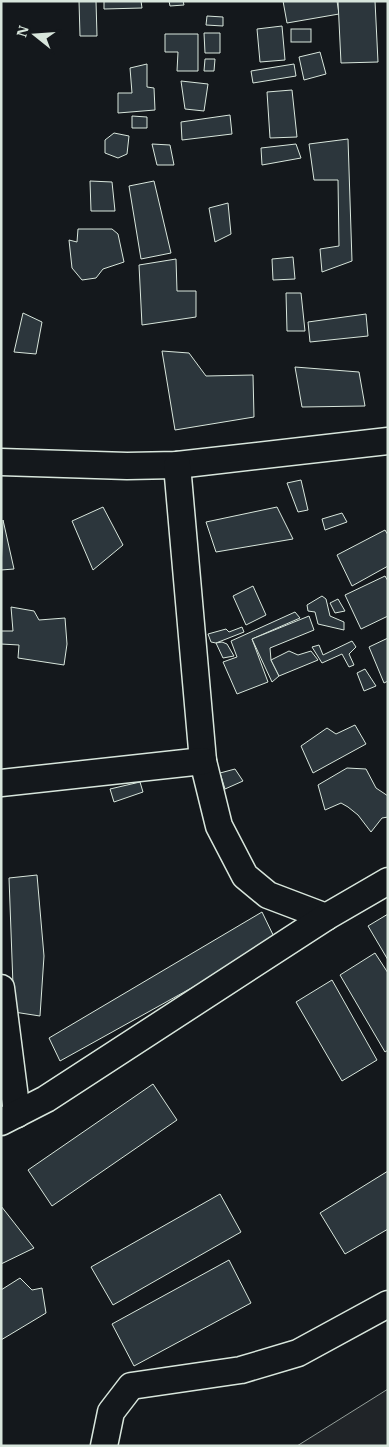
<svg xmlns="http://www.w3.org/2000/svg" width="389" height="1447" viewBox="0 0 389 1447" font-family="'IBM Plex Serif',serif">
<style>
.green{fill:#202428;stroke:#939e99}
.building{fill:#2c363c;stroke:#d8e6dc}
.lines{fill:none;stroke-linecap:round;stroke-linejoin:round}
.minor-casing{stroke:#d8e6dc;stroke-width:29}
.minor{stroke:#14181c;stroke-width:26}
</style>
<rect width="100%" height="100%" fill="#14181c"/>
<path class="green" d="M388,1389V1446H297Z"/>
<g class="building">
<path d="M79,1H96L97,36H80Z"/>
<path d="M104,1H141L142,8L104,9Z"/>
<path d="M169,1H183L184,5L170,6Z"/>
<path d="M283,1H337L339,14L287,23Z"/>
<path d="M338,1H375L378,62L341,63Z"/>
<path d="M207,16L223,17V26L206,25Z"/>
<path d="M282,26L285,60L260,62L257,29Z"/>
<rect x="291" y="29" width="20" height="13"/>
<path d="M204,33H220V53H205Z"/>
<path d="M165,34H198V71H177L178,52H165Z"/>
<path d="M320,52L326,74L304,80L299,57Z"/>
<path d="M205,59H215L214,71H204Z"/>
<path d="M147,64V87L154,88L155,110L118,113V93H132L130,68Z"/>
<path d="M294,64L296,76L253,83L251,71Z"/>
<path d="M181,81L208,84L204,111L185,109Z"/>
<path d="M292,90L297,137L270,138L267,92Z"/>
<path d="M230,115L232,134L182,140L181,122Z"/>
<path d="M132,116L147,117V128H132Z"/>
<path d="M114,133L129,136L127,154L118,158L105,153V140Z"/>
<path d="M348,139L352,261L322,272L320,249L339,246L338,180H314L309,144Z"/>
<path d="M152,144L170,145L174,165H157Z"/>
<path d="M296,144L301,158L262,165L261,148Z"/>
<path d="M90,181L112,182L115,211H91Z"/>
<path d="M154,181L171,253L141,259L129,186Z"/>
<path d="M228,203L231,234L215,242L209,208Z"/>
<path d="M78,229H112L118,234L124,262L103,269L96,278L82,280L72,268L69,240L77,242Z"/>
<path d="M293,257L295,279L273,280L272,259Z"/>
<path d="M176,259L177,291H196V317L142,325L139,265Z"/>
<path d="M286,293H301L305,331H287Z"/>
<path d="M23,313L42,322L36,354L14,352Z"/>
<path d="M366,314L368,336L310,342L308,322Z"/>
<path d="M162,351L189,353L206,376L253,375L254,417L175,430Z"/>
<path d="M295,367L359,372L365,406L302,407Z"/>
<path d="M301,480L308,510L298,512L287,483Z"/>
<path d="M103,507L123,545L93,570L72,521Z"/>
<path d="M277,507L293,539L216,552L206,522Z"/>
<path d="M342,513L347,522L325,530L322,519Z"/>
<path d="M3,520L14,569L1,570Z"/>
<path d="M385,530L388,535V566L352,586L337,555Z"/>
<path d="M385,576L388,581V616L361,629L345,595Z"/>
<path d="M253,586L266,615L246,625L233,596Z"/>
<path d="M322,596L326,599L330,616L344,622V630L318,624L315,612L308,611L307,605Z"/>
<path d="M338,599L345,611L335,613L330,603Z"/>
<path d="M11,607L34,611L39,620L65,618L67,644L64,665L18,658L19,645L1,644V631H13Z"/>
<path d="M295,612L300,618L252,639L268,682L237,694L223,662L237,657L231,641Z"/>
<path d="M309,616L314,630L270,648L271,660L279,676L272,682L252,639Z"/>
<path d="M242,627L244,632L216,643L211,642L208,634L226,629L229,632Z"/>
<path d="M388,638V681L384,683L369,647Z"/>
<path d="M352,641L356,647L349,654L354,665L349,667L342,654L322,663L312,647L319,645L323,655Z"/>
<path d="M222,642L227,644L234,656L223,658L216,643Z"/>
<path d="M289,651L298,655L311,651L318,660L279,676L271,660Z"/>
<path d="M365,669L376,686L364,691L357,673Z"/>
<path d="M355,725L366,744L313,773L301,746L327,728L336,734Z"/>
<path d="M347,768L366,769L376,788L388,796V817L382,818L371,832L358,815L348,807L341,803L325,810L318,785Z"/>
<path d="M235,769L243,781L225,789L220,773Z"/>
<path d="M140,782L143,792L114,802L110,789Z"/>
<path d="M37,875L44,956L40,1016L14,1012L9,878Z"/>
<path d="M262,912L276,941L60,1061L49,1038Z"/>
<path d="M388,914V960L368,926Z"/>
<path d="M375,953L388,973V1050L385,1052L340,975Z"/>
<path d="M332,980L377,1060L342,1081L296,1002Z"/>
<path d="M153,1084L177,1120L52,1206L28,1170Z"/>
<path d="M388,1171V1229L345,1254L320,1213Z"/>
<path d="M220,1194L241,1232L113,1305L91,1267Z"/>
<path d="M1,1206L34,1248L1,1264Z"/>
<path d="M229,1260L251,1303L134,1366L112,1324Z"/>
<path d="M20,1278L32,1290L42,1288L46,1313L1,1340V1290Z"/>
</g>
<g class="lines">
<g class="minor-casing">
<g id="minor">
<path d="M1,462L127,466L177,465L388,441"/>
<path d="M177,465L203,761L219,826L245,876L268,895L326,917"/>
<path d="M1,783L203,761"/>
<path d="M1,988L17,1114"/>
<path d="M1,1122L46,1099L326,917L388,881"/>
<path d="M104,1446L111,1412L131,1386L241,1370L298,1353L388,1304"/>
</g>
</g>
<use href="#minor" class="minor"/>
</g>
<rect width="389" height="1447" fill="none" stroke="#d8e6dc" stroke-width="5"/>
<g transform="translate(35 35) rotate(287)" stroke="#14181c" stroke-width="4" paint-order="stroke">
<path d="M0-4L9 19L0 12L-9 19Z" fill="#d8e6dc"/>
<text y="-8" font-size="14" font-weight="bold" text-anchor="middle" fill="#d8e6dc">N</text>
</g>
</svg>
